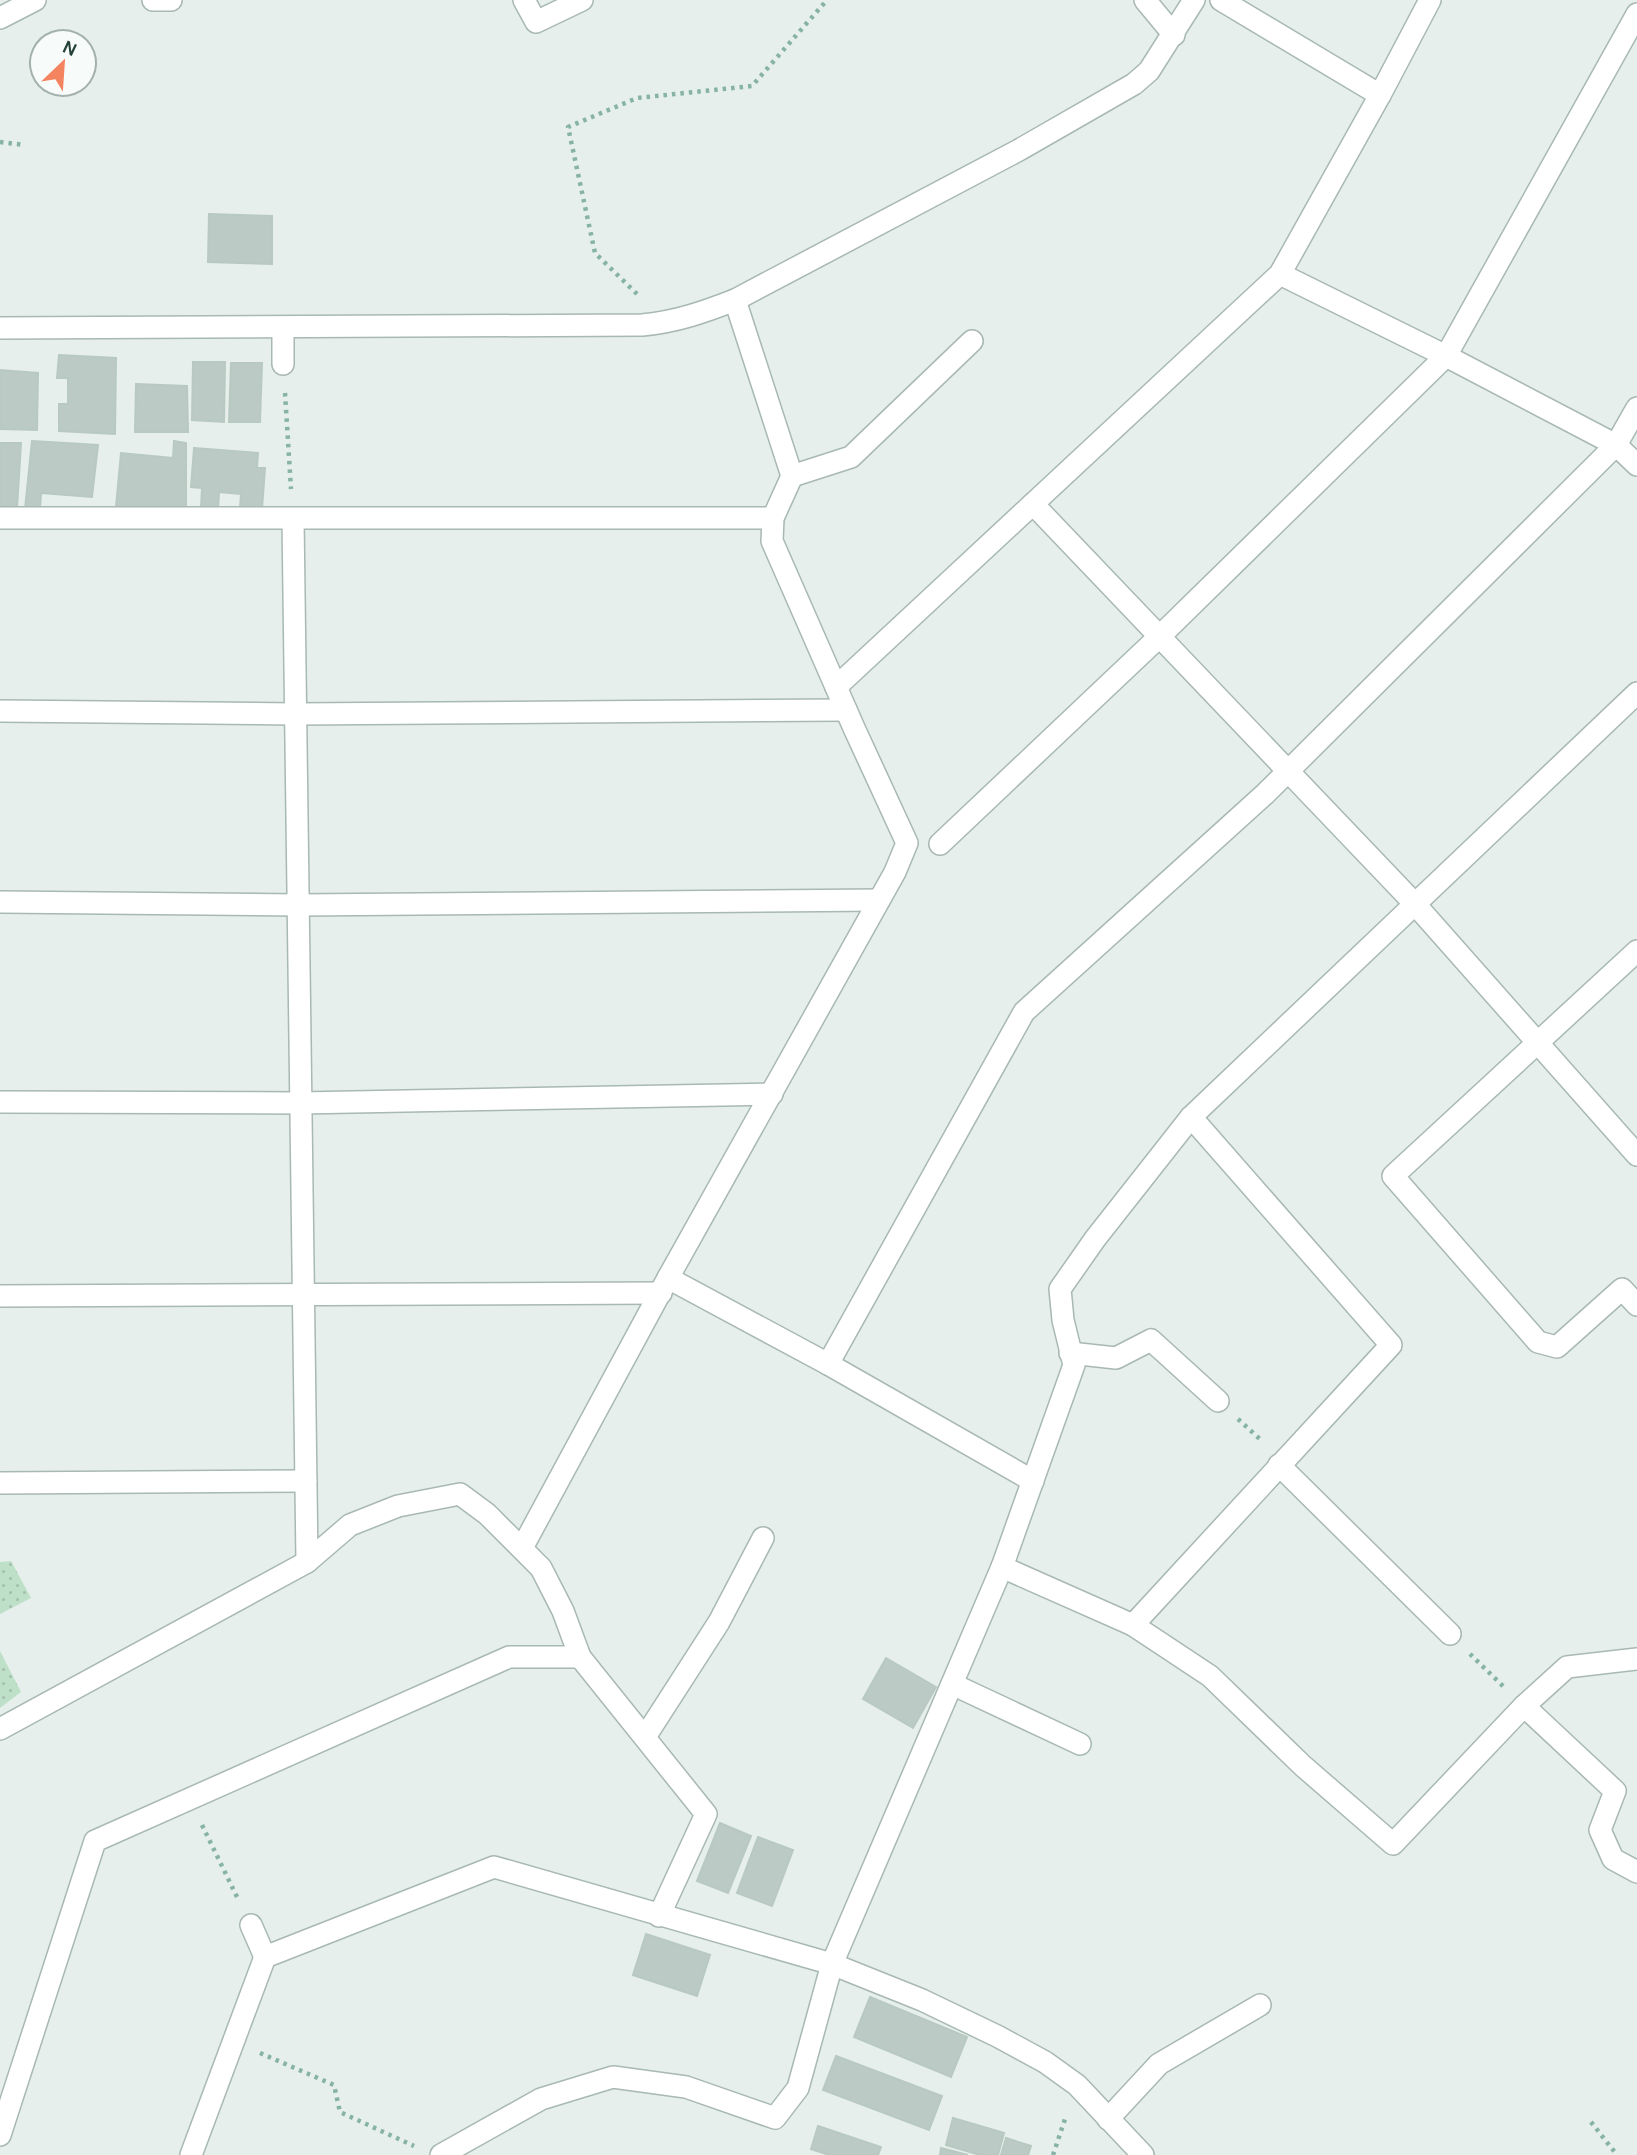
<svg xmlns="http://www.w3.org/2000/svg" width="1637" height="2155" viewBox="0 0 1637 2155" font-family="Karla,sans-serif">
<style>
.green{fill:url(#green-dots)}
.building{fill:#bbcac4;stroke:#b8c9c2;stroke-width:2}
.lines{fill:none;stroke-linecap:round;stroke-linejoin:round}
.service-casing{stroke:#a8b8b2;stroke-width:24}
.minor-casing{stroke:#a8b8b2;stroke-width:24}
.tertiary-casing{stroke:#a8b8b2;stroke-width:24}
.path{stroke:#86b3a5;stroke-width:4.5;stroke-dasharray:3.5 5;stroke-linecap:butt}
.service{stroke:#fff;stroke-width:21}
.minor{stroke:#fff;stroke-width:21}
.tertiary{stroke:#fff;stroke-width:21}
</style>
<defs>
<pattern id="green-dots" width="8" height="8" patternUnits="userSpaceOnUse" patternTransform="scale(1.75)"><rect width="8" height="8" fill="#bfe0c8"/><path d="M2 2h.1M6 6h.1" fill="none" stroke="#a4c1ad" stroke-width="1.8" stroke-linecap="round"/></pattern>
</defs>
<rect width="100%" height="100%" fill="#e6efeb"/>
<g class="green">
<path d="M11,1561L31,1598L0,1614V1562Z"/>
<path d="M0,1651L21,1692L0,1708Z"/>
</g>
<g class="building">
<path d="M209,214L272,216V264L208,262Z"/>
<path d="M59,355L116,358L115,434L59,431V404H68V378H57Z"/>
<path d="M193,362H225L224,422L192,420Z"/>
<path d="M231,363H262L260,422H229Z"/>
<path d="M0,370L38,373L37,430L0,429Z"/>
<path d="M136,384L187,386L188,432H135Z"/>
<path d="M32,441L98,445L92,497L41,493L40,509H25Z"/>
<path d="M174,441L186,443V508L116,507L121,453L173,458Z"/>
<path d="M0,443H21L17,508L0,506Z"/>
<path d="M194,448L258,453L257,468H265L262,509L240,508L241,494L219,492L218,510L201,508L202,488L191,487Z"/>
<path d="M886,1658L936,1687L913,1728L863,1699Z"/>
<path d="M720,1823L751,1836L728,1893L697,1881Z"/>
<path d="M758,1837L793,1850L772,1906L737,1893Z"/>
<path d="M646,1934L710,1955L697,1996L633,1975Z"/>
<path d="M870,1997L967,2037L951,2077L854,2037Z"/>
<path d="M836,2056L942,2096L929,2130L823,2090Z"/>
<path d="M953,2118L1004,2133L998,2155H980L946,2145Z"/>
<path d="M818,2126L881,2147L878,2155H829L811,2149Z"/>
<path d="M1006,2138L1031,2146L1028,2155H1001Z"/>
<path d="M941,2148L968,2155H940Z"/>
</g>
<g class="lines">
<g class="service-casing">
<g id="service">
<path d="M153,0H171"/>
<path d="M1145,0L1174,35"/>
<path d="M0,18L35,0"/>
<path d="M283,327V364"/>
<path d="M792,476L851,457L972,341"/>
<path d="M1070,1353L1116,1358L1151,1340L1218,1401"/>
<path d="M1279,1465L1450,1634"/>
<path d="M952,1684L1080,1744"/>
<path d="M645,1737L719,1622L763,1538"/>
</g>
</g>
<g class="minor-casing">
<g id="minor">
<path d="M524,0L536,22L582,0"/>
<path d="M1221,0L1380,95"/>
<path d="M1280,274L1446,356L1616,445L1637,465"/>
<path d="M1033,504L1414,903L1637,1155"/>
<path d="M0,518H773"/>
<path d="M293,519L307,1562"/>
<path d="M836,687L1280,274L1380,95L1430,0"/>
<path d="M1637,693L1191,1117L1095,1239L1060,1289L1063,1320L1074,1365L1002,1567L1133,1625L1210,1676L1303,1766L1393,1844L1524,1706L1567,1667L1637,1659"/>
<path d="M0,711L296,714L846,710"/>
<path d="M940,844L1160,636L1446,356L1637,14"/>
<path d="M0,902L298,905L879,900"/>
<path d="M1637,951L1393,1176L1538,1342L1557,1347L1622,1289L1637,1305"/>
<path d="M0,1102L301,1103L772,1094"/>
<path d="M668,1278L828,1364L1033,1481"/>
<path d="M0,1296L661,1293"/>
<path d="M828,1364L1024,1012L1265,794L1616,445L1637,408"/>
<path d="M0,1483L306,1481"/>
<path d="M522,1548L668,1278L895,872L907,843L854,728L772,541L773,518L792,476L735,300"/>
<path d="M1133,1625L1391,1345L1191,1117"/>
<path d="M1524,1706L1615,1791L1600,1830L1613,1859L1637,1872"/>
<path d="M0,1729L307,1562L350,1525L398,1506L460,1494L487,1514L541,1568L563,1611L580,1657L706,1814L659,1916"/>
<path d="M251,1925L265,1957"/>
<path d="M1108,2119L1159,2064L1260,2005"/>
<path d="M0,2135L95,1841L509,1657H580"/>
<path d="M191,2155L265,1957L494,1867L832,1964L922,2000L997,2036L1045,2062L1077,2085L1143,2155"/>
<path d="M441,2155L541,2099L613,2077L686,2087L775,2118L798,2088L832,1964L1002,1567"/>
</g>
</g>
<g class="tertiary-casing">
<path id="tertiary" d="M0,328L642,325C676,322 704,312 735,300L1019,150L1134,84L1149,71L1194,0"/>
</g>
<g class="path">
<path d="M0,142L25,145"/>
<path d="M637,294L595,253L568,127L637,98L752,86L827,0"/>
<path d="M285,393L291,489"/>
<path d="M1238,1419L1262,1441"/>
<path d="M1470,1654L1504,1687"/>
<path d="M202,1825L238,1899"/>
<path d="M260,2053L334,2085L340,2112L414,2146"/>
<path d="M1591,2122L1617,2155"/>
<path d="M1053,2155L1066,2116"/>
</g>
<use href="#service" class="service"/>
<use href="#minor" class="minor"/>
<use href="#tertiary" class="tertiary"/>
</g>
<g transform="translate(63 63) rotate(25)"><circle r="33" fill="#f7fbf9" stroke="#a3b1ad" stroke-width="2"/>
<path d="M0-5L12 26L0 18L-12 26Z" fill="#f4845f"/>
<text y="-10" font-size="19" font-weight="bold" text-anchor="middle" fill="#24423a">N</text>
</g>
</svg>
